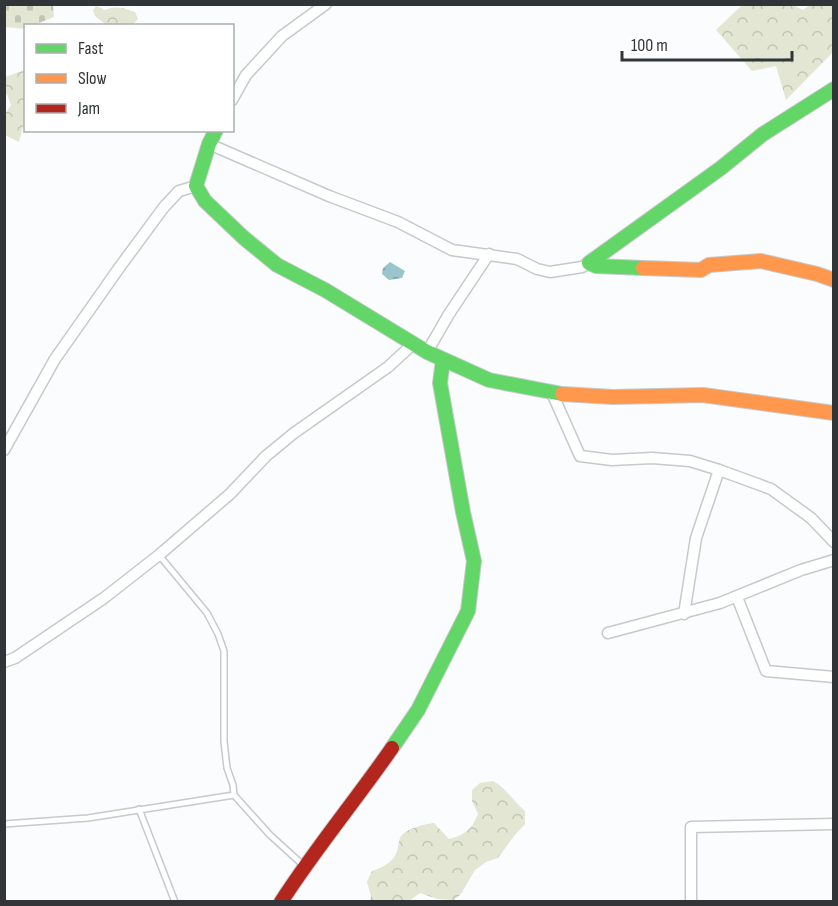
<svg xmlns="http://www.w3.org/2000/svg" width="838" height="906" viewBox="0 0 838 906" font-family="'Sofia Sans Condensed',sans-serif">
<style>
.forest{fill:url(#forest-crowns)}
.cemetery{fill:url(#cemetery-stones)}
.water{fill:url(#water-ripples)}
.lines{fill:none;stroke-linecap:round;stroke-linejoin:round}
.lane-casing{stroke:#c7c9ca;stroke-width:8}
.street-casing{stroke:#c7c9ca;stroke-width:13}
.fast-casing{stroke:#c7c9ca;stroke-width:16}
.slow-casing{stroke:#c7c9ca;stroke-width:16}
.jam-casing{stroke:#c7c9ca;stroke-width:16}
.lane{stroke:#feffff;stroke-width:5}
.street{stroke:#feffff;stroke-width:10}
.fast{stroke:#63d668;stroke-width:14}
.slow{stroke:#ff974d;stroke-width:14}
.jam{stroke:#b3261e;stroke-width:14}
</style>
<defs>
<pattern id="forest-crowns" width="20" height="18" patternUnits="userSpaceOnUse" patternTransform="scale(1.5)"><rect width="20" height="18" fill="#e2e6d3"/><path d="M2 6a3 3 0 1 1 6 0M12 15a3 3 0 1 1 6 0" fill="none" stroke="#c2c6b6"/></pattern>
<pattern id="cemetery-stones" width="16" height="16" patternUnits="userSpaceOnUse" patternTransform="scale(1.5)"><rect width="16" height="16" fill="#e2e6d3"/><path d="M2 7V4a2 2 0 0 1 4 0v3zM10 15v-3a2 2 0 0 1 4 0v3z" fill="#c2c6b6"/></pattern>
<pattern id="water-ripples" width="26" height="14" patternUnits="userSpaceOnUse" patternTransform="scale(1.5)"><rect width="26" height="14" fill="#9ac5cd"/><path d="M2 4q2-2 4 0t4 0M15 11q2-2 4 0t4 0" fill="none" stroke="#7ea1a7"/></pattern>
</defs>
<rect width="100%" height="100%" fill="#fafcfd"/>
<g class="forest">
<path d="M742,5H793L803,10L810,5H833V52L786,100L776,66L752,71L716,30Z"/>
<path d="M96,6L105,10C115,5 124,8 135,12L138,19L132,25H104V23L95,16L93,10Z"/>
<path d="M25,70V119L19,142L5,135V114L11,105L7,94L5,97V77Z"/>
<path d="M493,781C506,788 513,801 525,811V824L514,836L498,858L486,862L475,870L461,894L454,900L437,899L420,893L409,901H370L371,896L367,882L372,871C384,867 396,861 398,847C399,843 399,837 403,834C409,828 425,824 434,823L449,839C465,835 472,829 478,814L472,801V790L480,783Z"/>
</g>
<path class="cemetery" d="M5,4L53,5L54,17L34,25L26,26L25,29L5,27Z"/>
<path class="water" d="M390,262L405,271L402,278L389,280L382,274L383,268Z"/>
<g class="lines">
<g class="lane-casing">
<g id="lane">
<path d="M159,555L207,613L218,634L224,651V741L227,768L233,785L234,795L270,835L303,865"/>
<path d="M139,809L175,902"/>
<path d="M4,824L88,818L234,795"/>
</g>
</g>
<g class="street-casing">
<g id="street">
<path d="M232,100L246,75L282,36L326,4"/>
<path d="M209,144L329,196L398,222L452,250L517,259L537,269L550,272L582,267L589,263"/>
<path d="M427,352L449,314L489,254"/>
<path d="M552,393L580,456L612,460L652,458L690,461L719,470L771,489L811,518L834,542"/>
<path d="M4,450L55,359L119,268L164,207L179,191L196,186"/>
<path d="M737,597L766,671L834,677"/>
<path d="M684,614L696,538L719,470"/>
<path d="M608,633L720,603L801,570L834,560"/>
<path d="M4,662L15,658L104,598L159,555L230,494L266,456L294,433L388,367L413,344"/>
<path d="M691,902V827L834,824"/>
</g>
</g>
<g class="fast-casing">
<g id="fast">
<path d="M216,130L209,144L196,186L205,201L244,238L277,265L325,290L427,352L489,380L562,394"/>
<path d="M643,268L596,266L589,263L721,168L763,134L834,89"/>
<path d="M392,748L418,710L468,611L474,561L463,512L440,383L443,360"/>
</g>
</g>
<g class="slow-casing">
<g id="slow">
<path d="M643,268L701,270L709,265L761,261L817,274L834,280"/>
<path d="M562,394L613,397L703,395L834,413"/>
</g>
</g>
<g class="jam-casing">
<path id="jam" d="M281,902C315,849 356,800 392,748"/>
</g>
<use href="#lane" class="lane"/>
<use href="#street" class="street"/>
<use href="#fast" class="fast"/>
<use href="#slow" class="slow"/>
<use href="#jam" class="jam"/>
</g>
<rect width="838" height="906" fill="none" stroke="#323537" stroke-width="12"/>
<rect x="24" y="24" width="210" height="108" fill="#ffffff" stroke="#adaeaf" stroke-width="1.5"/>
<rect x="36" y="44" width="30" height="9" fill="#63d668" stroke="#adaeaf" stroke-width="1.5"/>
<text x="78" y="54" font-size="18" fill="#323537">Fast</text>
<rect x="36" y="74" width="30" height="9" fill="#ff974d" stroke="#adaeaf" stroke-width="1.5"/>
<text x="78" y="84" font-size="18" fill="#323537">Slow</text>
<rect x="36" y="104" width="30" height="9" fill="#b3261e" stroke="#adaeaf" stroke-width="1.5"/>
<text x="78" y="114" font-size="18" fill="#323537">Jam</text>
<path d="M622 51v9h170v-9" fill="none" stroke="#323537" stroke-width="3"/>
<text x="631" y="51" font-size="18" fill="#323537" stroke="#ffffff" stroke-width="4.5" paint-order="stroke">100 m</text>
</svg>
